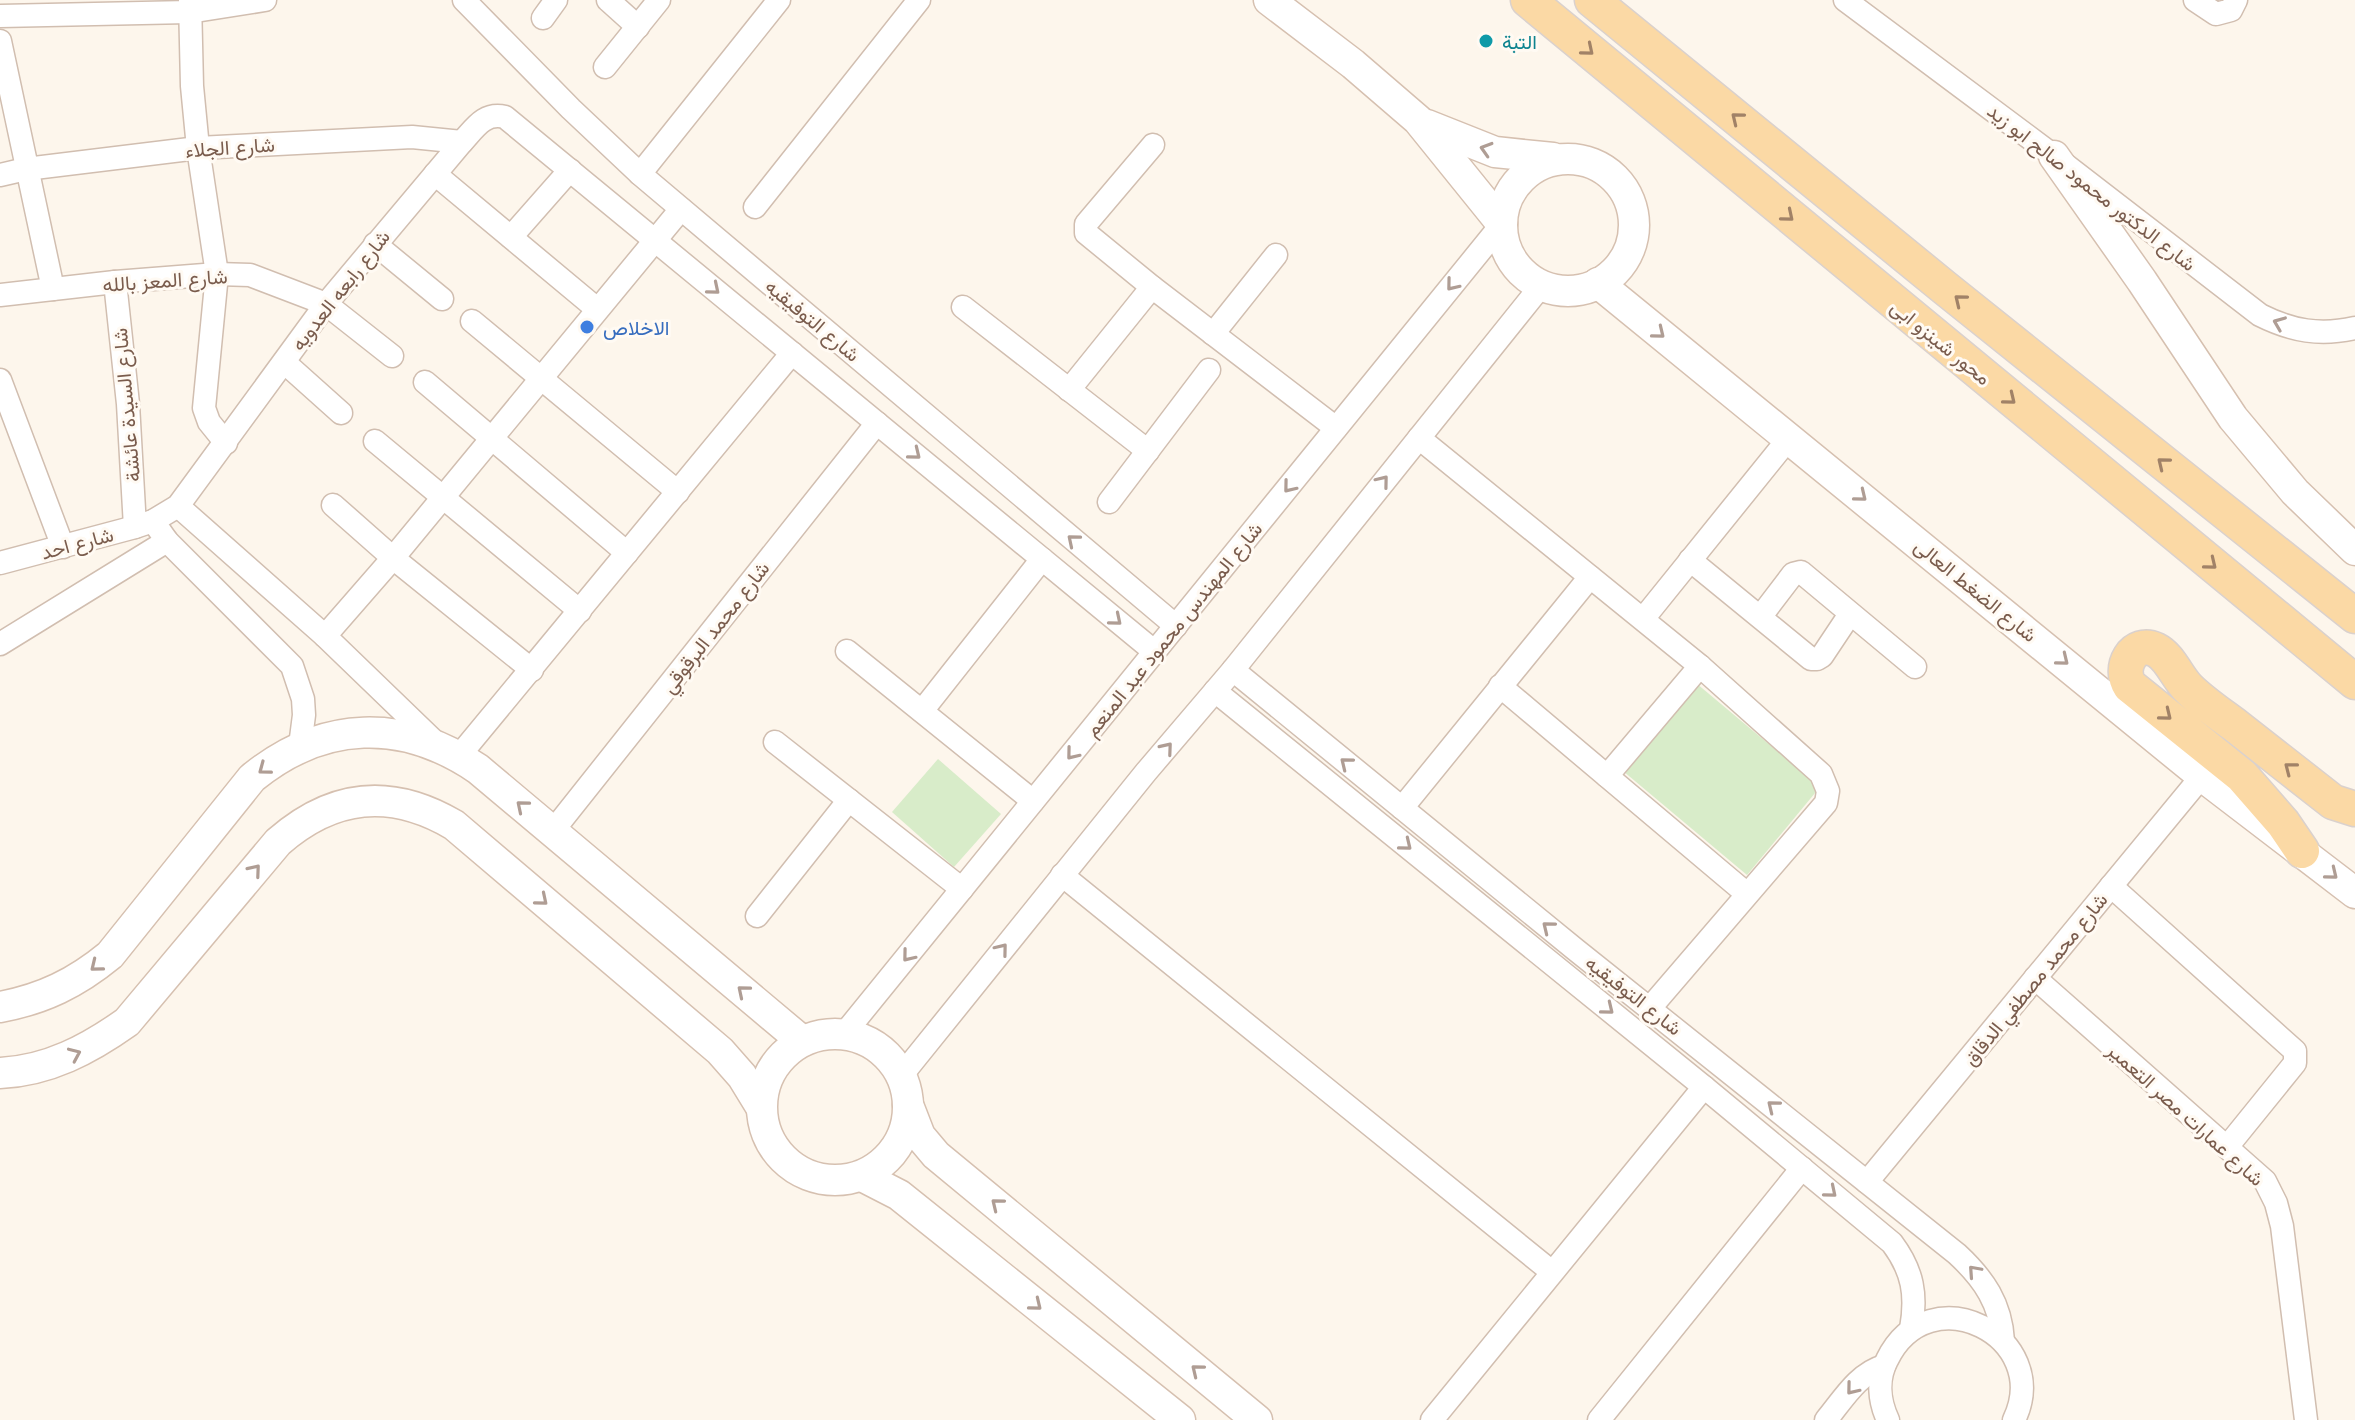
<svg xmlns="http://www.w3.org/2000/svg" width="2355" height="1420" viewBox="0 0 2355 1420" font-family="'Open Sans',Vazirmatn,sans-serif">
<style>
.green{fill:#d8ecc9}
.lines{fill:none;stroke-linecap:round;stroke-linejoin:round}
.street-casing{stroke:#d1beb0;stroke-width:25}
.secondary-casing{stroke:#d6c0b0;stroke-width:33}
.primary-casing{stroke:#dad1cd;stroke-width:37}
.street{stroke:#fff;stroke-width:22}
.secondary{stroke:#fff;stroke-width:30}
.primary{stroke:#fbd9a5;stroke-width:34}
.oneway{stroke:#a18267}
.oneway2{stroke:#af9d94}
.culture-dot{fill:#0f9aa8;stroke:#fffaf3;stroke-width:3}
.shop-dot{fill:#3f7fe0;stroke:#fffaf3;stroke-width:3}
.labels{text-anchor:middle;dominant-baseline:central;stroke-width:6;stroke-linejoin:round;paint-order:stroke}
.culture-label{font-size:20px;fill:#0d838f;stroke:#fffaf3;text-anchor:start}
.street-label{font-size:20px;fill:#7a5c4d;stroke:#fffaf3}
.shop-label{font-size:20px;fill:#366cbe;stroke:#fffaf3;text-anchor:start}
</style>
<rect width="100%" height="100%" fill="#fdf6ec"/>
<g class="green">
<path d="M1696,683L1820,787L1747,875L1623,771Z"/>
<path d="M938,759L1001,814L954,867L892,812Z"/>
</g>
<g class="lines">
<g class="street-casing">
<g id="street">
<path d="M190,0L192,86L198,148L217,274L204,408L209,422L226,443"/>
<path d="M464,0L571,109L640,174L1176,626"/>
<path d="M608,0L638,27"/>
<path d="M1845,0L2054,156L2260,315C2292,331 2320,336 2355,328"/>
<path d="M2195,0L2216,14L2231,10L2236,0"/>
<path d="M0,16L189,12L265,0"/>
<path d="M543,18L556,0"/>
<path d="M0,41L53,289"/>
<path d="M605,67L659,0"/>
<path d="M1153,145L1086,224V233L1152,287L1336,428"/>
<path d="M435,174L597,309"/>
<path d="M640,174L779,0"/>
<path d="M0,175L26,169L198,148L412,137L462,142"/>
<path d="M755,207L919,0"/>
<path d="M511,237L570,170"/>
<path d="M375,244L442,299"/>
<path d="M115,282L128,404L135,527"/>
<path d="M0,295L115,282L217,274L250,275L326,304L392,356"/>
<path d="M963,307L1148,451"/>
<path d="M472,321L678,492"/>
<path d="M1213,334L1276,255"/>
<path d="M284,362L341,413"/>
<path d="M0,380L63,547"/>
<path d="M425,382L627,553"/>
<path d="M1069,390L1152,287"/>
<path d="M1419,438L1700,666L1821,774L1828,791L1826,803L1650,1008"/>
<path d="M375,441L580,611"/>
<path d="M1109,502L1209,370"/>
<path d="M333,505L393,558L532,670"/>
<path d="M178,506L325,636L438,745"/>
<path d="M153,521L167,541L292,666L303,699L304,715L300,746"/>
<path d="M1690,560L1811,659H1817L1822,656L1850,614"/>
<path d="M0,563L135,527L153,521L178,506L326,304L462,142C475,128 484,112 505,117L1155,652"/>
<path d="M1761,616L1793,574L1801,572L1915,667"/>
<path d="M1643,619L1789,438"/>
<path d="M325,636L393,558L681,209"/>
<path d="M0,644L167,541"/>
<path d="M847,651L1033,801"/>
<path d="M1233,670L1576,950L1957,1254C1984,1279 2001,1304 2003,1341"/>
<path d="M1500,686L1747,894"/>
<path d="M1215,691L1704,1087L1892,1243C1913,1271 1917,1295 1911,1329"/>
<path d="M922,711L1042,559"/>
<path d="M775,742L962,889"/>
<path d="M459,756L792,353"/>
<path d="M1607,776L1700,666"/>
<path d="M1402,808L1590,577"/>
<path d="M552,832L877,423"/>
<path d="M1062,875L1552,1272"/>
<path d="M2111,886L2295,1051V1063L2227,1147"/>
<path d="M757,916L849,800"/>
<path d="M2035,978L2265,1181L2276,1203L2282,1226L2306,1420"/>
<path d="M844,1034L1502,224"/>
<path d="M901,1076L1146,772L1233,670L1541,286"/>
<path d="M1867,1182L2202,776"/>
<path d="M1432,1420L1704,1087"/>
<path d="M1599,1420L1802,1168"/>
<path d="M1826,1420C1842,1401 1858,1373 1884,1366"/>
<path d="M1888,1420C1879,1401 1877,1379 1887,1360C1929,1273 2054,1337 2014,1420"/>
</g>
</g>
<g class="secondary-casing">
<g id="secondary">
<path d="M1269,0L1353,64L1418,120L1502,224"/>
<path d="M1427,125L1495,152L1553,158"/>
<path d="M2054,156L2142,281L2233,418L2295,492L2355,550"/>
<circle cx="1568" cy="225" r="66"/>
<path d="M1598,283L2202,776L2355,893"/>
<path d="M0,1007C43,999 76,983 110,955L252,778C323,720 403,718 478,769L802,1041"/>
<circle cx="835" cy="1107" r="73"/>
<path d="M0,1073C48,1071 89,1049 127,1022L278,842C333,794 391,788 454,825L720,1051L742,1076L761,1107"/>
<path d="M908,1105L920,1136L936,1155L1257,1420"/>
<path d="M862,1176L899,1195L1180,1420"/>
</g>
</g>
<g class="primary-casing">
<g id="primary">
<path d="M1528,0L2355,682"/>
<path d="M1592,0L1945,288L2355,616"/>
<path d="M2302,851L2283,823L2242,776L2130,686C2118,668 2133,639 2156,650C2170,657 2177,677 2188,688C2202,702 2220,714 2236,726C2268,751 2301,777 2333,802L2355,809"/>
</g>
</g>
<use href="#street" class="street"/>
<use href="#secondary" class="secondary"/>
<use href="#primary" class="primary"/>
</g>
<defs><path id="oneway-chevron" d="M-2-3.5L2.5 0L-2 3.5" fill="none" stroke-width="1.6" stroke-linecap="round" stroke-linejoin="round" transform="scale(2)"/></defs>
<g class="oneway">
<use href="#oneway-chevron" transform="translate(1588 50) rotate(40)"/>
<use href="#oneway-chevron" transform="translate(1737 118) rotate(-141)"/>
<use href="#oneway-chevron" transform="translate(1788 216) rotate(40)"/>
<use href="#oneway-chevron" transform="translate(1960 300) rotate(-141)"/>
<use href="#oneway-chevron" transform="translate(2010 399) rotate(39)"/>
<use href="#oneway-chevron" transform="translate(2163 463) rotate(-141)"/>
<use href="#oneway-chevron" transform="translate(2211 564) rotate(39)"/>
<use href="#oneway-chevron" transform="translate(2166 715) rotate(39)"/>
<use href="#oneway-chevron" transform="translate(2290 768) rotate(-142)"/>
</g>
<g class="oneway2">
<use href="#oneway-chevron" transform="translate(1486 149) rotate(-163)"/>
<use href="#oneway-chevron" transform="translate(1452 285) rotate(129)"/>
<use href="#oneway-chevron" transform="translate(714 289) rotate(40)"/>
<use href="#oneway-chevron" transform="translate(2279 323) rotate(-158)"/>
<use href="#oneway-chevron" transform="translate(1659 333) rotate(39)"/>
<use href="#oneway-chevron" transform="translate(915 454) rotate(39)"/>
<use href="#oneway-chevron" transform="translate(1383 481) rotate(-51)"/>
<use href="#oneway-chevron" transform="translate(1289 487) rotate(129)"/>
<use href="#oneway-chevron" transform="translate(1861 496) rotate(39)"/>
<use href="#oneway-chevron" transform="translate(1073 540) rotate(-140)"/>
<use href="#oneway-chevron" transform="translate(1116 620) rotate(40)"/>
<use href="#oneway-chevron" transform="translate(2063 660) rotate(39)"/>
<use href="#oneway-chevron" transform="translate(1167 748) rotate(-50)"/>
<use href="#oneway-chevron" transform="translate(1072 754) rotate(129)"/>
<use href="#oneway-chevron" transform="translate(1346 763) rotate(-141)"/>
<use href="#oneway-chevron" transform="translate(264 769) rotate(143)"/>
<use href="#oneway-chevron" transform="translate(522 806) rotate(-140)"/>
<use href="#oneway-chevron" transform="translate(1406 845) rotate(39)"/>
<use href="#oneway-chevron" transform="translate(255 870) rotate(-50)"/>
<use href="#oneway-chevron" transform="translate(2332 874) rotate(39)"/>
<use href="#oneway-chevron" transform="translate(542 900) rotate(40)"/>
<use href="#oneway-chevron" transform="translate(1548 927) rotate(-141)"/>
<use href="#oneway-chevron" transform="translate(1002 949) rotate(-51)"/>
<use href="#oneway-chevron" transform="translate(908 956) rotate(129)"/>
<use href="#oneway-chevron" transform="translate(96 966) rotate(141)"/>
<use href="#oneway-chevron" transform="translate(743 991) rotate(-140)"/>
<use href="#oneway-chevron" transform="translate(1608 1009) rotate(39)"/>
<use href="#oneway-chevron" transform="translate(75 1054) rotate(-24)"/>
<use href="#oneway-chevron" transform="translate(1773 1106) rotate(-141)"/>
<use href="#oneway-chevron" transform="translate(1831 1192) rotate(40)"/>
<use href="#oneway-chevron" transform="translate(997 1204) rotate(-141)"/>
<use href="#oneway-chevron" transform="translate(1974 1271) rotate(-132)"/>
<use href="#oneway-chevron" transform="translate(1036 1305) rotate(39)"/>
<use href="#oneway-chevron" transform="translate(1197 1370) rotate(-141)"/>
<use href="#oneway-chevron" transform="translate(1852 1389) rotate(129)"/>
</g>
<circle class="culture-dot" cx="1486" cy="41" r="8"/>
<circle class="shop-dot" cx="587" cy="327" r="8"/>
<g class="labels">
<g class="culture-label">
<text x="1502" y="41">التبة</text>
</g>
<g class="street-label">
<text transform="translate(230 147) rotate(-4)">شارع الجلاء</text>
<text transform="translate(2092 187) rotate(38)">شارع الدكتور محمود صالح ابو زيد</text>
<text transform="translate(165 280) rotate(-4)">شارع المعز بالله</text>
<text transform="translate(340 290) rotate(-52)">شارع رابعه العدويه</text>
<text transform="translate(813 320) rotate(40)">شارع التوفيقيه</text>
<text transform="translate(1941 342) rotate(39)">محور شينزو ابى</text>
<text transform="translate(126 405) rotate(-95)">شارع السيدة عائشة</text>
<text transform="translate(77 543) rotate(-15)">شارع احد</text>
<text transform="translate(1976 590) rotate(39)">شارع الضغط العالى</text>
<text transform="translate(715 627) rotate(-52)">شارع محمد البرقوقي</text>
<text transform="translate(1173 629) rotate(-51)">شارع المهندس محمود عبد المنعم</text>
<text transform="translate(2035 979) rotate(-51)">شارع محمد مصطفي الدقاق</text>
<text transform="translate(1634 995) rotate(38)">شارع التوفيقيه</text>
<text transform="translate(2186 1114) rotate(42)">شارع عمارات مصر التعمير</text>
</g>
<g class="shop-label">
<text x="603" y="327">الاخلاص</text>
</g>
</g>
</svg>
